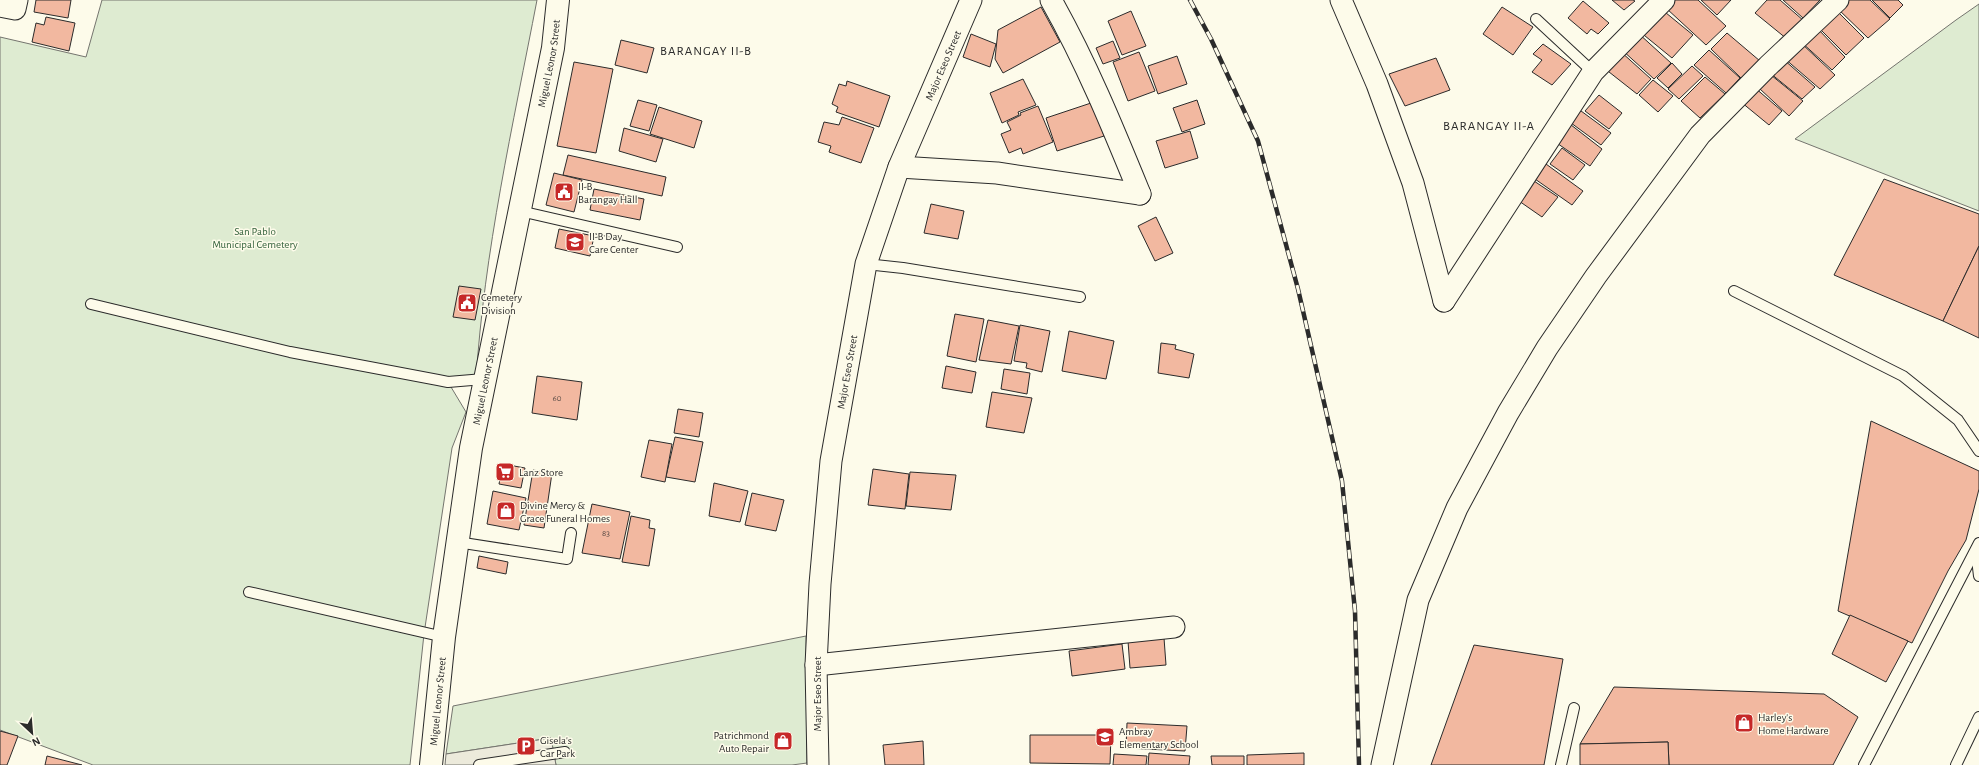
<svg xmlns="http://www.w3.org/2000/svg" width="1979" height="765" viewBox="0 0 1979 765" font-family="'Alegreya Sans',sans-serif">
<style>
.green{fill:#deebd1;stroke:#74746e}
.parking{fill:#eceadb;stroke:#74746e}
.building{fill:#f2b8a0;stroke:#2b2b2b}
.lines{fill:none;stroke-linecap:round;stroke-linejoin:round}
.service-casing{stroke:#2b2b2b;stroke-width:12}
.minor-casing{stroke:#2b2b2b;stroke-width:23}
.tertiary-casing{stroke:#2b2b2b;stroke-width:24}
.service{stroke:#fdfbea;stroke-width:10}
.minor{stroke:#fdfbea;stroke-width:21}
.tertiary{stroke:#fdfbea;stroke-width:22}
.rail-casing{stroke:#2b2b2b;stroke-width:4.5}
.rail{stroke:#fdfbea;stroke-width:3;stroke-dasharray:9;stroke-linecap:butt}
.labels{text-anchor:middle;dominant-baseline:central;stroke-width:3;stroke-linejoin:round;paint-order:stroke}
.number-label{font-size:9px;fill:#5d4e48}
.street-label{font-size:11px;fill:#2b2b2b;stroke:#fdfbea}
.poi-label{font-size:11px;fill:#2b2b2b;stroke:#fdfbea;text-anchor:start}
.park-label{font-size:11px;fill:#34623c;stroke:#fdfbea}
.quarter-label{font-size:13px;letter-spacing:1px;fill:#2b2b2b;stroke:#fdfbea}
</style>
<rect width="100%" height="100%" fill="#fdfbea"/>
<g class="green">
<path d="M102,0H537C513,125 484,252 476,380L448,382L466,412L452,448L424,634L410,765H93L0,730V37L86,57Z"/>
<path d="M1979,4V211L1795,139L1956,20Z"/>
<path d="M806,636L807,763L792,765H556L551,738L446,754L453,706Z"/>
</g>
<path class="parking" d="M551,738L556,765H445L446,754Z"/>
<g class="building">
<path d="M36,0H71L68,18L34,12Z"/>
<path d="M1612,0H1633L1635,1L1624,10Z"/>
<path d="M1673,0H1698L1726,26L1706,45L1666,8Z"/>
<path d="M1701,0H1731L1717,15Z"/>
<path d="M1767,0H1780L1804,21L1787,39L1755,13Z"/>
<path d="M1783,0H1820L1803,18Z"/>
<path d="M1844,0H1870L1890,19L1868,38L1836,7Z"/>
<path d="M1872,0H1898L1903,5L1890,18Z"/>
<path d="M1583,1L1609,23L1598,34L1591,29L1587,34L1568,18Z"/>
<path d="M1041,7L1060,42L1003,73L995,59L998,30Z"/>
<path d="M1502,7L1533,27L1513,55L1483,34Z"/>
<path d="M1660,8L1693,35L1672,58L1639,31Z"/>
<path d="M1834,8L1864,38L1846,55L1816,25Z"/>
<path d="M1131,11L1146,46L1122,55L1108,21Z"/>
<path d="M46,17L75,23L69,51L32,42L36,23L44,25Z"/>
<path d="M1815,26L1845,57L1832,70L1800,41Z"/>
<path d="M1638,33L1671,63L1654,79L1622,50Z"/>
<path d="M1727,33L1760,61L1741,78L1711,49Z"/>
<path d="M971,34L996,44L990,67L963,57Z"/>
<path d="M621,40L654,48L647,73L615,65Z"/>
<path d="M1113,41L1120,58L1103,64L1096,48Z"/>
<path d="M1800,42L1835,75L1820,89L1784,58Z"/>
<path d="M1543,44L1571,64L1552,85L1532,72L1542,60L1533,54Z"/>
<path d="M1709,50L1740,78L1726,93L1694,65Z"/>
<path d="M1620,51L1651,79L1637,94L1604,68Z"/>
<path d="M1139,52L1155,91L1128,101L1113,62Z"/>
<path d="M1177,56L1187,84L1158,94L1148,66Z"/>
<path d="M1436,58L1450,90L1405,106L1389,74Z"/>
<path d="M1783,59L1815,87L1802,99L1770,73Z"/>
<path d="M574,62L613,69L596,153L557,146Z"/>
<path d="M1672,63L1682,74L1668,88L1657,78Z"/>
<path d="M1692,66L1703,76L1679,99L1668,89Z"/>
<path d="M1771,75L1803,101L1789,116L1760,89Z"/>
<path d="M1705,77L1725,94L1700,118L1681,101Z"/>
<path d="M1023,79L1036,105L1018,112L1019,115L1002,123L990,93Z"/>
<path d="M1653,80L1673,96L1658,112L1639,95Z"/>
<path d="M847,81L890,96L879,127L836,112L838,107L832,104L839,84L846,86Z"/>
<path d="M1754,87L1782,111L1769,125L1741,102Z"/>
<path d="M1599,95L1622,113L1609,129L1585,111Z"/>
<path d="M638,100L657,105L649,131L630,126Z"/>
<path d="M1197,100L1205,124L1182,132L1173,108Z"/>
<path d="M1094,102L1104,136L1057,151L1046,118Z"/>
<path d="M1038,106L1053,142L1023,154L1021,148L1009,153L1001,134L1011,130L1007,122L1021,115L1020,113Z"/>
<path d="M659,107L702,121L694,148L650,134Z"/>
<path d="M1577,108L1611,133L1601,145L1567,120Z"/>
<path d="M842,117L874,128L861,163L829,152L831,146L818,142L824,122L839,125Z"/>
<path d="M1566,121L1602,149L1590,166L1551,139Z"/>
<path d="M624,128L663,139L656,162L619,151Z"/>
<path d="M1190,131L1198,158L1165,168L1156,141Z"/>
<path d="M1562,148L1585,165L1573,180L1550,164Z"/>
<path d="M568,155L666,177L662,196L563,175Z"/>
<path d="M1546,164L1583,191L1572,205L1535,179Z"/>
<path d="M554,173L582,180L574,212L546,205Z"/>
<path d="M1884,179L1979,214V246L1943,321L1834,275Z"/>
<path d="M1534,181L1558,197L1542,217L1519,201Z"/>
<path d="M594,189L644,199L640,220L590,210Z"/>
<path d="M931,204L964,211L958,239L924,233Z"/>
<path d="M1156,217L1173,253L1155,261L1138,226Z"/>
<path d="M559,229L594,236L590,256L555,248Z"/>
<path d="M1979,246V338L1943,321Z"/>
<path d="M459,286L481,289L475,320L453,317Z"/>
<path d="M955,314L984,319L976,362L947,356Z"/>
<path d="M988,320L1019,326L1011,364L979,360Z"/>
<path d="M1020,325L1050,331L1042,372L1026,368L1027,363L1014,361Z"/>
<path d="M1069,331L1114,341L1106,379L1062,371Z"/>
<path d="M1161,343L1176,345L1175,349L1194,354L1189,378L1158,373Z"/>
<path d="M946,366L976,372L972,393L942,388Z"/>
<path d="M1004,369L1030,373L1027,394L1001,389Z"/>
<path d="M537,376L582,382L577,420L532,413Z"/>
<path d="M992,392L1032,398L1024,433L986,427Z"/>
<path d="M678,409L703,413L699,437L674,433Z"/>
<path d="M1871,421L1979,471V489L1966,540L1948,571L1912,643L1838,611Z"/>
<path d="M675,437L703,442L695,482L666,477Z"/>
<path d="M649,440L672,444L665,482L641,477Z"/>
<path d="M503,464L525,468L521,488L499,484Z"/>
<path d="M873,469L909,474L905,509L868,505Z"/>
<path d="M533,470L552,473L544,528L524,525Z"/>
<path d="M910,472L956,475L951,510L906,506Z"/>
<path d="M714,483L748,491L740,522L709,516Z"/>
<path d="M493,491L526,498L519,530L487,524Z"/>
<path d="M752,493L784,500L776,531L745,525Z"/>
<path d="M592,504L630,512L620,559L582,553Z"/>
<path d="M631,516L650,520L649,528L655,529L649,566L622,562Z"/>
<path d="M479,556L508,562L506,574L477,568Z"/>
<path d="M1850,615L1908,641L1886,682L1832,654Z"/>
<path d="M1164,638L1166,665L1130,668L1128,641Z"/>
<path d="M1122,644L1125,669L1072,676L1069,651Z"/>
<path d="M1474,645L1563,659L1544,765H1431Z"/>
<path d="M1614,687L1824,694L1858,717L1833,765H1669L1668,742L1580,744Z"/>
<path d="M1127,723L1187,726L1185,751L1126,748Z"/>
<path d="M0,731L18,736L7,765H0Z"/>
<path d="M1030,735H1111L1110,764L1030,763Z"/>
<path d="M923,741L924,765H885L883,745Z"/>
<path d="M1668,742L1669,765H1580V744Z"/>
<path d="M1149,753L1190,756L1189,765H1148Z"/>
<path d="M1304,753V765H1247V755Z"/>
<path d="M1114,754L1147,756L1146,765H1113Z"/>
<path d="M47,756L82,765H45Z"/>
<path d="M1211,756H1244V765H1212Z"/>
</g>
<g class="lines">
<g class="service-casing">
<g id="service">
<path d="M1536,19L1593,72"/>
<path d="M520,211L677,247"/>
<path d="M866,264L903,268L1080,297"/>
<path d="M1734,291L1903,376L1958,420L1979,451"/>
<path d="M91,304L290,352L438,380L448,382L484,379"/>
<path d="M457,542L567,559L571,533"/>
<path d="M1976,551L1979,576"/>
<path d="M249,592L444,637"/>
<path d="M479,765L565,752"/>
<path d="M1561,765L1574,708"/>
<path d="M1864,765L1979,543"/>
<path d="M1956,765L1979,717"/>
</g>
</g>
<g class="minor-casing">
<g id="minor">
<path d="M1051,0C1086,62 1113,128 1140,194"/>
<path d="M1341,0L1377,84L1413,183L1444,301"/>
<path d="M0,6L15,9L17,0"/>
<path d="M899,167L997,173L1140,194"/>
<path d="M1444,301L1593,72L1664,0"/>
<path d="M816,665L1174,627"/>
<path id="s1" d="M818,765L816,665L820,584L831,461L866,264L899,167L971,0"/>
<path d="M1382,765L1418,600L1457,508L1508,413L1547,348L1596,276L1700,135L1768,66L1838,0"/>
</g>
</g>
<g class="tertiary-casing">
<g id="tertiary">
<path id="s2" d="M431,765L444,637L471,448L553,48L558,0"/>
</g>
</g>
<use href="#service" class="service"/>
<use href="#minor" class="minor"/>
<use href="#tertiary" class="tertiary"/>
<g class="rail-casing">
<path id="rail" d="M1190,0L1211,39L1258,141L1298,289L1342,481L1355,611L1359,765"/>
</g>
<use href="#rail" class="rail"/>
</g>
<defs>
<g id="civic-square" transform="scale(1)"><rect x="-9" y="-9" width="18" height="18" rx="4" fill="#c62828" stroke="#fdfbea"/><path d="M-.6-6.5H3V-4.5H.6V-3L4-1V1h2V6H-6V1h2V-1L-.6-3ZM-1.2 2.5V6h2.4V2.5Z" fill="#fff"/></g>
<g id="school-square" transform="scale(1)"><rect x="-9" y="-9" width="18" height="18" rx="4" fill="#c62828" stroke="#fdfbea"/><path d="M0-5L7-2L0 1L-7-2ZM-4 1L0 2.5L4 1V4Q0 6-4 4Z" fill="#fff"/></g>
<g id="supermarket-square" transform="scale(1)"><rect x="-9" y="-9" width="18" height="18" rx="4" fill="#c62828" stroke="#fdfbea"/><path d="M-6-5.5h2.5l.6 2H6L4.5 2H-2.5L-4.4-4H-6ZM-1.5 3.2a1.3 1.3 0 1 0 .1 0ZM3 3.2a1.3 1.3 0 1 0 .1 0Z" fill="#fff"/></g>
<g id="shop-square" transform="scale(1)"><rect x="-9" y="-9" width="18" height="18" rx="4" fill="#c62828" stroke="#fdfbea"/><path d="M-5-2.5h2.3a2.7 3.5 0 0 1 5.4 0H5L5.5 6h-11ZM-1.5-2.5h3a1.5 2.3 0 0 0-3 0Z" fill="#fff"/></g>
<g id="parking-square" transform="scale(1)"><rect x="-9" y="-9" width="18" height="18" rx="4" fill="#c62828" stroke="#fdfbea"/><path d="M-3.5-5.5H1a3.5 3.5 0 0 1 0 7H-1V5.5H-3.5ZM-1-3.4V-.6H.8a1.4 1.4 0 0 0 0-2.8Z" fill="#fff"/></g>
</defs>
<g fill-rule="evenodd">
<use href="#civic-square" x="564" y="192"/>
<use href="#school-square" x="575" y="242"/>
<use href="#civic-square" x="467" y="303"/>
<use href="#supermarket-square" x="505" y="472"/>
<use href="#shop-square" x="506" y="511"/>
<use href="#shop-square" x="1744" y="723"/>
<use href="#school-square" x="1105" y="737"/>
<use href="#shop-square" x="783" y="741"/>
<use href="#parking-square" x="526" y="746"/>
</g>
<g class="labels">
<g class="number-label">
<text x="557" y="398">60</text>
<text x="606" y="533">83</text>
</g>
<g class="street-label">
<text stroke="none"><textPath href="#s2" startOffset="712">Miguel Leonor Street</textPath></text>
<text stroke="none"><textPath href="#s1" startOffset="718">Major Eseo Street</textPath></text>
<text stroke="none"><textPath href="#s1" startOffset="395">Major Eseo Street</textPath></text>
<text stroke="none"><textPath href="#s2" startOffset="388">Miguel Leonor Street</textPath></text>
<text transform="translate(817 694) rotate(-90)">Major Eseo Street</text>
<text stroke="none"><textPath href="#s2" startOffset="64">Miguel Leonor Street</textPath></text>
</g>
<g class="poi-label">
<text x="578" y="186">II-B<tspan x="578" dy="13">Barangay Hall</tspan></text>
<text x="589" y="236">II-B Day<tspan x="589" dy="13">Care Center</tspan></text>
<text x="481" y="297">Cemetery<tspan x="481" dy="13">Division</tspan></text>
<text x="519" y="472">Lanz Store</text>
<text x="520" y="505">Divine Mercy &amp;<tspan x="520" dy="13">Grace Funeral Homes</tspan></text>
<text x="1758" y="717">Harley's<tspan x="1758" dy="13">Home Hardware</tspan></text>
<text x="1119" y="731">Ambray<tspan x="1119" dy="13">Elementary School</tspan></text>
<text x="769" y="735" text-anchor="end">Patrichmond<tspan x="769" dy="13">Auto Repair</tspan></text>
<text x="540" y="740">Gisela's<tspan x="540" dy="13">Car Park</tspan></text>
</g>
<g class="park-label">
<text x="255" y="231">San Pablo<tspan x="255" dy="13">Municipal Cemetery</tspan></text>
</g>
<g class="quarter-label">
<text x="706" y="51">BARANGAY II-B</text>
<text x="1489" y="126">BARANGAY II-A</text>
</g>
</g>
<g transform="translate(32 733) rotate(154)" stroke="#fdfbea" stroke-width="3" paint-order="stroke">
<path d="M0-3L7 15L0 10L-7 15Z" fill="#2b2b2b"/>
<text y="-6" font-size="11" font-weight="bold" text-anchor="middle" fill="#2b2b2b">N</text>
</g>
</svg>
